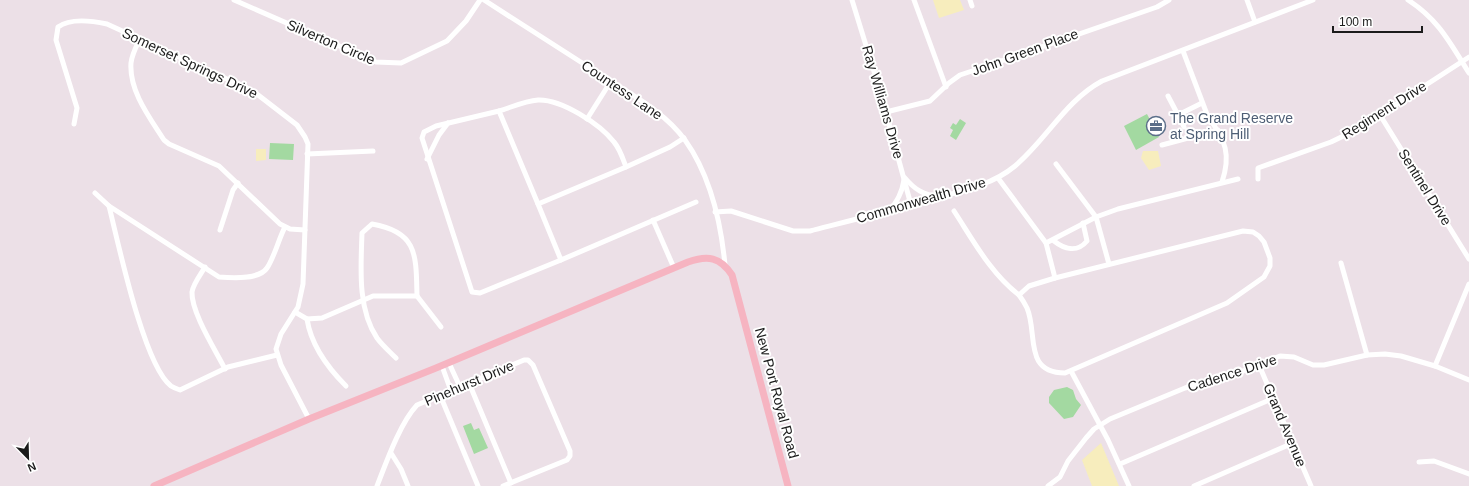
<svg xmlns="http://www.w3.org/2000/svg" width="1469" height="486" viewBox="0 0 1469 486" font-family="Arial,sans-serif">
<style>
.park{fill:#f7edbd}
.water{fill:#a3d9a1}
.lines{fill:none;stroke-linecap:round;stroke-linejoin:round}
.minor{stroke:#fff;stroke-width:5}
.secondary{stroke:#f6b4c1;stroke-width:7}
.labels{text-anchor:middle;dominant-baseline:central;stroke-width:4;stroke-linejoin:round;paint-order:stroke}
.street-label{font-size:14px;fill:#1b1b1b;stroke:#fff}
.service-label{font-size:14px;fill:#4e5e75;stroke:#fff;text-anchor:start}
</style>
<rect width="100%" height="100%" fill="#ece0e7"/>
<g class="park">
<path d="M933,0H960L964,10L939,18Z"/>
<path d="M256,149H266V160L256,161Z"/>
<path d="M1143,151H1158L1161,166L1149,170L1141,158Z"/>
<path d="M1101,443L1119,486H1092L1082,460Z"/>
</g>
<g class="water">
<path d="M1147,114L1159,137L1136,150L1124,126Z"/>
<path d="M960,119L966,123L956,140L950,136L953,130L950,128L953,123L956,125Z"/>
<path d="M270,143L294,144L293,160L269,159Z"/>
<path d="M1067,387L1073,390L1076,399L1081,405L1073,417L1064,419L1049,403V397L1054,390Z"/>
<path d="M471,423L474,430L479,428L488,448L474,454L463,426Z"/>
</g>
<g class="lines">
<g class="minor">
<path d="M234,0L376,62L401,63L447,41L466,21L480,0"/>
<path d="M484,0C523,25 562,50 601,75C630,94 664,111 685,140C710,175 721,223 725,265"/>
<path d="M852,0L880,91L911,205"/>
<path d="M914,0L946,87"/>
<path d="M970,0L972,6"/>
<path d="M1247,0L1255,22"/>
<path d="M1408,0C1439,20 1450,43 1469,73"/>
<path d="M140,39C136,47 132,54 131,63C129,91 150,118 164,140L169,144L219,166L280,224L290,229L305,230"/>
<path d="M1183,51L1208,117C1226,140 1231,155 1222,182"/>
<path d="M1168,96L1178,115L1202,103"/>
<path d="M499,111L436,126L424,132L422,138L472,292L480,293L561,260"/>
<path d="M886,112L930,101L949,83L960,75L975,70L1157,7L1169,0"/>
<path d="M1178,115L1184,127"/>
<path d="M1380,115L1469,259"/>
<path d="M587,119L611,81"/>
<path d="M74,124L77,108L56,40L58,27C70,18 93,21 107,24L253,91L297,125L305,137L308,144L303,284L298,307L281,334L276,349L281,365L309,419"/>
<path d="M684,138L670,147L626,167L538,204L561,260L696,202"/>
<path d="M1162,145L1218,130"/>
<path d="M307,154L373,151"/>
<path d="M427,159L439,135L448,123"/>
<path d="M1056,164L1096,217L1118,209L1238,179"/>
<path d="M905,178C915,190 923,194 938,197"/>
<path d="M1258,179V168L1331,142L1358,129L1469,57"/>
<path d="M95,193L109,206L219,277C232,278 259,280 267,268C274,258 279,238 285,227"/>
<path d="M538,204L499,111C512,107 525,101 538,100C561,99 600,124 614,142C620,149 623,159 626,167"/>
<path d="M109,206C118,242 144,366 171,386C174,388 177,389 180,390L228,367L277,355"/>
<path d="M890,210C897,201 902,193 904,180"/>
<path d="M954,211C973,240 991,274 1019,295L1029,286L1055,278L1046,243L998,178"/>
<path d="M715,212L731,211L793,231H810C849,221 889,211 928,200C958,192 991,186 1015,166C1047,139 1065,101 1102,81L1313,0"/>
<path d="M653,220L674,268"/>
<path d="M220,230L233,190L238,183"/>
<path d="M1054,241C1064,249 1077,253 1087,241L1083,223"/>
<path d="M1046,243L1096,217L1109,264"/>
<path d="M1341,263L1367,355"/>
<path d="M205,267C201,274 193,284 192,292C191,312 216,351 225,369"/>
<path d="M1019,295C1022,299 1025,304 1027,308C1038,333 1023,373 1065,373L1227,303L1264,277L1270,266V258L1264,242L1259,236L1253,232L1243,231L1055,278"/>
<path d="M417,296L441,327"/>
<path d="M295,312L307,319C311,345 327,367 346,386"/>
<path d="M307,319L322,318L373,296H417"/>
<path d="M396,358C390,352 382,345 377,338C357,308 361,266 362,233L372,224C418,232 416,255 417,296"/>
<path d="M449,363L460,387"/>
<path d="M1259,365L1311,486"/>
<path d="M442,366L451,391"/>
<path d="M1435,366L1469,284"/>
<path d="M1071,371L1108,440L1129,486"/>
<path d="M469,383L511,483"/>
<path d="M440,395L478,486"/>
<path d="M391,453L401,469L408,486"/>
<path d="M1419,462L1434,461L1469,474"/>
<path d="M1120,464L1274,398"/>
<path d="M377,486C386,463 400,423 417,405L524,360H528L533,365L570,451V456L567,460L503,486"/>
<path d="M1048,486L1060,477L1068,461L1086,438L1094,429L1110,419L1185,388L1243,371L1280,356L1294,357L1313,365H1324L1367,355L1385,354L1401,356L1435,366L1469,380"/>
<path d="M1194,486L1293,443"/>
</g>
<path class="secondary" d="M154,486L309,419L436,368L688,262C708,255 720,257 732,275L788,486"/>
</g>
<defs>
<g id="office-ring" transform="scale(1)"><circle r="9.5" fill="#fff" stroke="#5c6f8a" stroke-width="1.5"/><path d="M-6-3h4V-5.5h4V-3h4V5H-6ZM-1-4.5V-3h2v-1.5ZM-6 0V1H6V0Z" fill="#5c6f8a"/></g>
</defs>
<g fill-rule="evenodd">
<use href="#office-ring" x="1156" y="126"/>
</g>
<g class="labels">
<g class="street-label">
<text transform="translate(331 42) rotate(23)">Silverton Circle</text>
<text transform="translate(1025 52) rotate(-20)">John Green Place</text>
<text transform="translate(190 63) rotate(25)">Somerset Springs Drive</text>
<text transform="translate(622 90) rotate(34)">Countess Lane</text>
<text transform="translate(883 102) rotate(74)">Ray Williams Drive</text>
<text transform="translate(1384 110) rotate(-32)">Regiment Drive</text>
<text transform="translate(1425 187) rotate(58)">Sentinel Drive</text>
<text transform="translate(921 200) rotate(-16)">Commonwealth Drive</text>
<text transform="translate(1232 373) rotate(-18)">Cadence Drive</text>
<text transform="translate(469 383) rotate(-23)">Pinehurst Drive</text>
<text transform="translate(777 393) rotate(75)">New Port Royal Road</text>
<text transform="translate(1285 425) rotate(67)">Grand Avenue</text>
</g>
<g class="service-label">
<text x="1170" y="118">The Grand Reserve<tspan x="1170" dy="16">at Spring Hill</tspan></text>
</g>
</g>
<g transform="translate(28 458) rotate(157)" stroke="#ffffff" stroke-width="3" paint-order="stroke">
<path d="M0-3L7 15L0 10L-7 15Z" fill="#1b1b1b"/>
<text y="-6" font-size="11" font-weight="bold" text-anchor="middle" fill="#1b1b1b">N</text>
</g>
<path d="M1333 26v6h89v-6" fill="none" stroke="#1b1b1b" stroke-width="2"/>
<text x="1339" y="26" font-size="12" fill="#1b1b1b" stroke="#ffffff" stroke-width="3" paint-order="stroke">100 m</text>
</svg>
